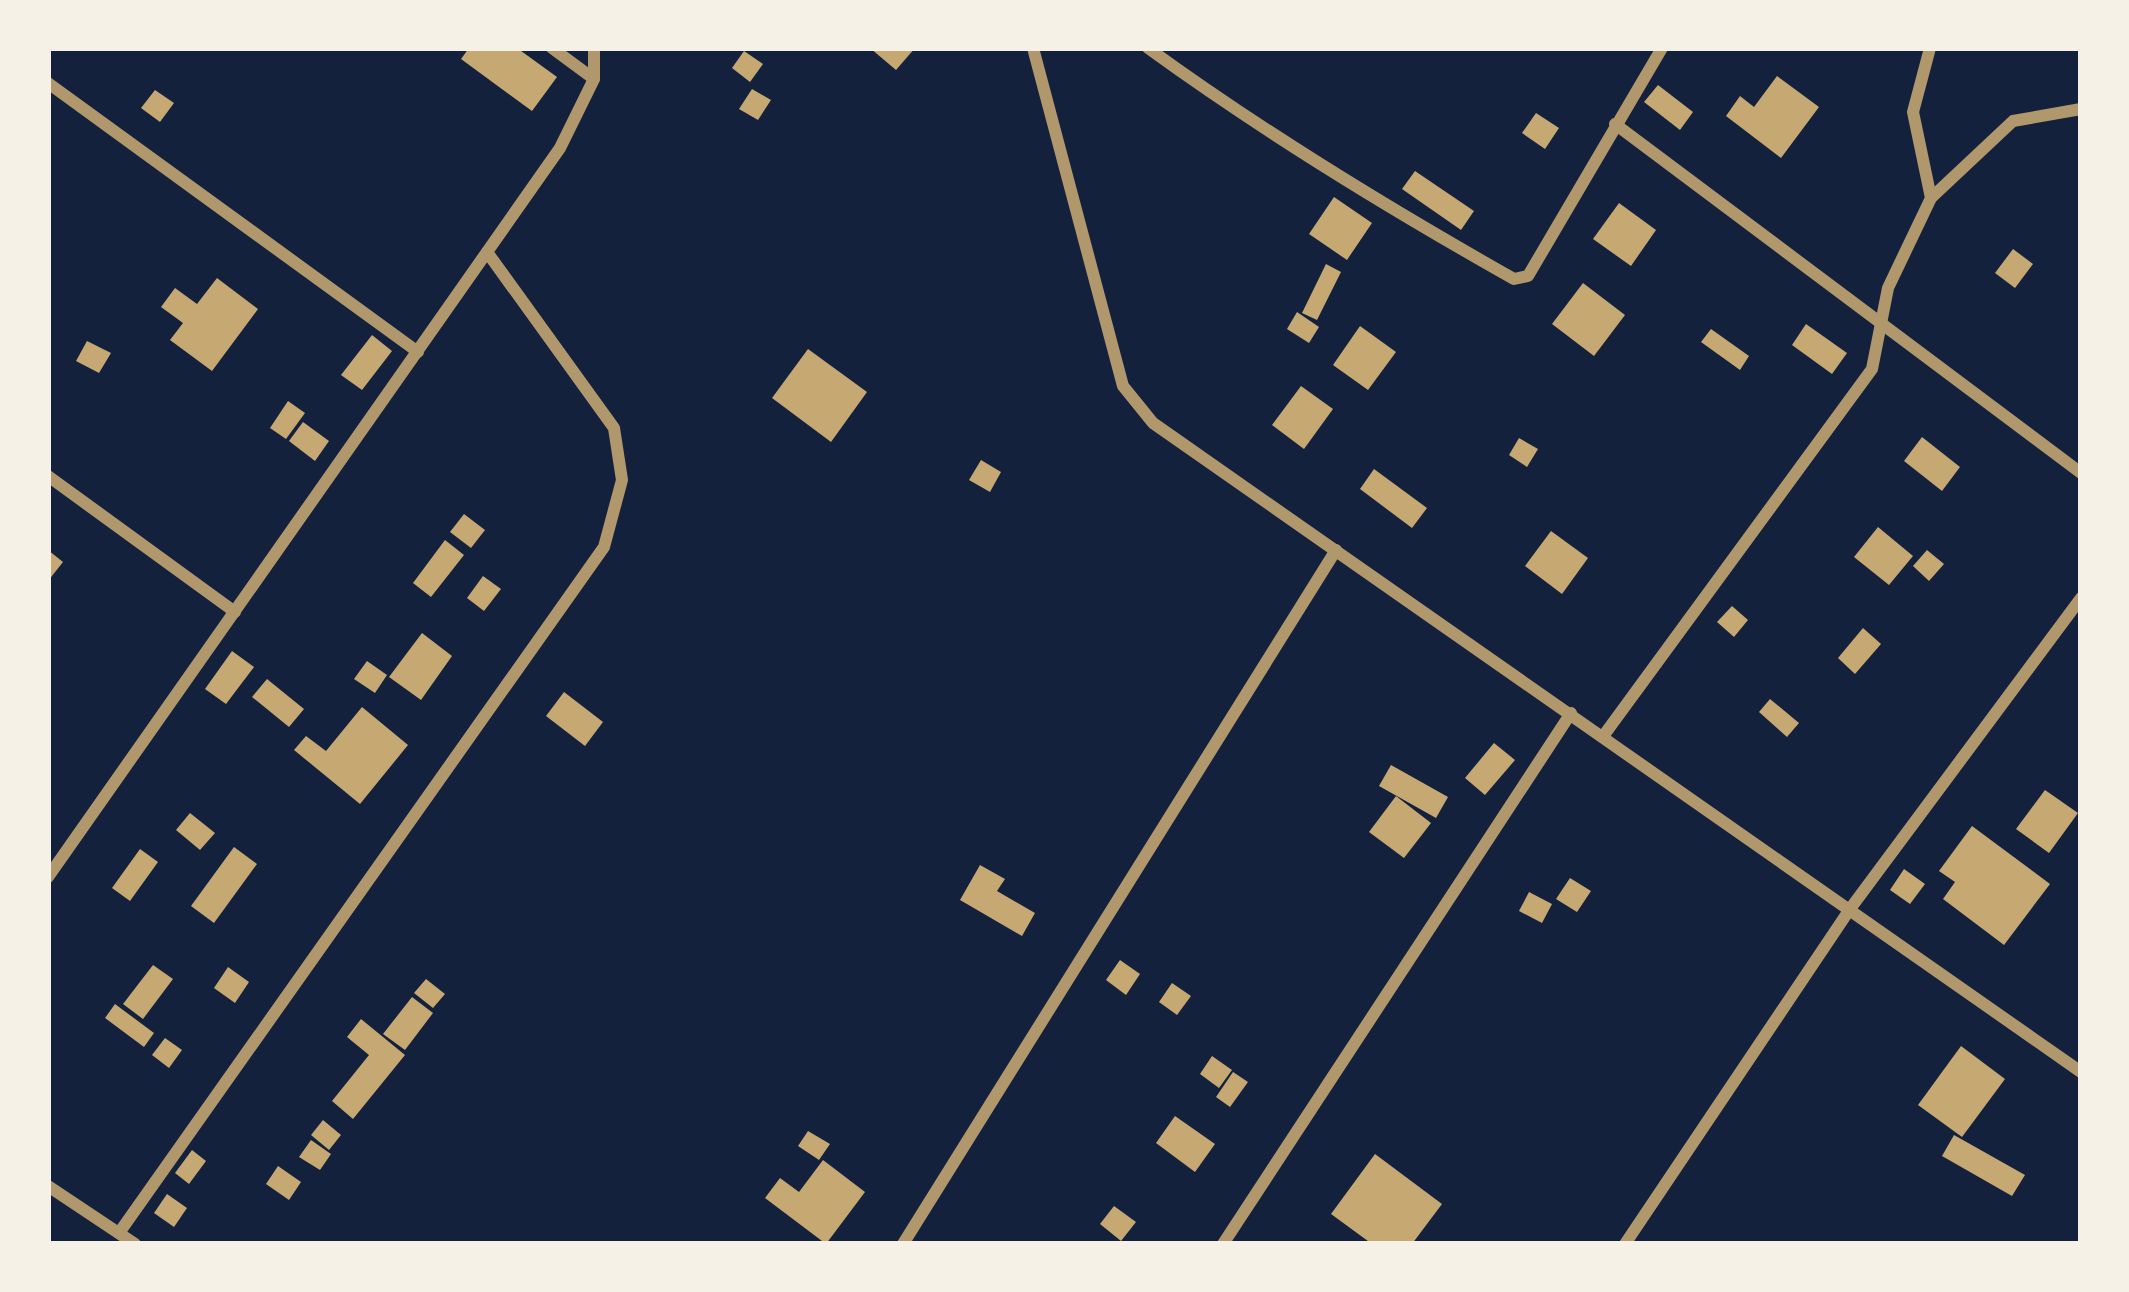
<svg xmlns="http://www.w3.org/2000/svg" width="2129" height="1292" viewBox="0 0 2129 1292" font-family="Overpass,sans-serif">
<style>
.building{fill:#c6a872}
.lines{fill:none;stroke-linecap:round;stroke-linejoin:round}
.minor{stroke:#b1986c;stroke-width:12}
</style>
<rect width="100%" height="100%" fill="#14213d"/>
<g class="building">
<path d="M469,48H517L557,77L532,111L461,59Z"/>
<path d="M870,48H915L896,70Z"/>
<path d="M744,51L763,64L750,82L732,68Z"/>
<path d="M1777,76L1819,107L1781,158L1726,116L1740,96L1754,107Z"/>
<path d="M1658,85L1693,112L1680,130L1644,102Z"/>
<path d="M752,89L771,100L758,120L739,109Z"/>
<path d="M155,90L174,103L160,122L141,108Z"/>
<path d="M1536,113L1559,128L1545,149L1522,133Z"/>
<path d="M1415,171L1474,211L1461,230L1402,189Z"/>
<path d="M1334,197L1372,223L1347,260L1309,234Z"/>
<path d="M1619,203L1656,230L1631,266L1593,239Z"/>
<path d="M2013,249L2033,264L2015,288L1995,273Z"/>
<path d="M1326,264L1341,272L1317,320L1302,313Z"/>
<path d="M217,278L258,309L212,371L170,340L183,323L161,307L175,288L197,304Z"/>
<path d="M1583,283L1625,315L1594,356L1552,324Z"/>
<path d="M1297,312L1319,327L1309,343L1287,329Z"/>
<path d="M1806,324L1847,353L1832,374L1792,345Z"/>
<path d="M1360,326L1396,352L1368,390L1333,365Z"/>
<path d="M1711,329L1749,356L1740,370L1701,342Z"/>
<path d="M372,335L392,351L362,390L341,375Z"/>
<path d="M87,341L111,353L99,373L76,361Z"/>
<path d="M808,349L867,392L831,442L772,398Z"/>
<path d="M1301,386L1333,409L1304,449L1272,425Z"/>
<path d="M288,401L305,413L286,439L270,428Z"/>
<path d="M303,422L329,441L315,461L289,441Z"/>
<path d="M1922,437L1960,467L1942,491L1904,461Z"/>
<path d="M1519,438L1538,449L1527,467L1509,455Z"/>
<path d="M981,460L1001,472L990,492L969,480Z"/>
<path d="M1374,469L1427,508L1412,528L1360,489Z"/>
<path d="M464,514L485,530L471,548L450,532Z"/>
<path d="M1878,527L1913,556L1889,585L1854,557Z"/>
<path d="M1551,531L1588,558L1562,594L1525,566Z"/>
<path d="M445,540L464,555L431,597L413,583Z"/>
<path d="M48,550L63,562L48,581Z"/>
<path d="M1927,550L1944,564L1929,581L1913,566Z"/>
<path d="M483,576L501,589L484,611L467,598Z"/>
<path d="M1732,606L1748,620L1734,637L1717,622Z"/>
<path d="M1863,628L1881,644L1855,674L1838,658Z"/>
<path d="M422,633L452,656L421,700L389,677Z"/>
<path d="M232,651L254,667L226,704L205,689Z"/>
<path d="M367,661L387,675L375,693L354,679Z"/>
<path d="M267,679L304,709L289,727L252,697Z"/>
<path d="M564,692L603,722L585,746L546,716Z"/>
<path d="M1770,699L1799,723L1787,737L1759,712Z"/>
<path d="M362,707L408,745L360,804L294,750L306,736L326,751Z"/>
<path d="M1494,743L1515,760L1485,795L1465,778Z"/>
<path d="M1391,765L1448,797L1436,818L1379,786Z"/>
<path d="M2045,790L2078,813L2049,853L2016,829Z"/>
<path d="M1396,796L1431,823L1404,858L1369,832Z"/>
<path d="M190,813L215,833L200,850L176,830Z"/>
<path d="M1972,826L2050,884L2004,945L1943,899L1955,882L1939,871Z"/>
<path d="M234,847L257,864L214,923L191,906Z"/>
<path d="M140,849L158,862L130,901L112,888Z"/>
<path d="M980,865L1005,879L997,891L1035,913L1022,936L960,900Z"/>
<path d="M1904,869L1925,884L1910,904L1890,890Z"/>
<path d="M1570,878L1591,891L1577,912L1556,899Z"/>
<path d="M1529,892L1552,904L1542,923L1519,911Z"/>
<path d="M1120,960L1140,974L1126,995L1106,980Z"/>
<path d="M153,965L173,979L143,1019L123,1004Z"/>
<path d="M228,967L249,982L235,1003L214,988Z"/>
<path d="M426,979L445,994L433,1008L414,993Z"/>
<path d="M1172,983L1191,996L1177,1015L1159,1002Z"/>
<path d="M412,997L433,1013L405,1050L383,1034Z"/>
<path d="M115,1004L154,1033L144,1047L105,1018Z"/>
<path d="M361,1019L405,1055L353,1119L332,1101L369,1055L347,1037Z"/>
<path d="M165,1038L182,1050L169,1068L152,1055Z"/>
<path d="M1961,1046L2005,1079L1962,1137L1918,1105Z"/>
<path d="M1212,1056L1232,1070L1219,1088L1200,1074Z"/>
<path d="M1233,1072L1248,1082L1230,1107L1216,1097Z"/>
<path d="M1175,1116L1215,1144L1195,1172L1156,1143Z"/>
<path d="M323,1120L341,1135L329,1150L311,1135Z"/>
<path d="M808,1131L830,1144L819,1160L798,1146Z"/>
<path d="M1954,1135L2025,1175L2012,1196L1942,1156Z"/>
<path d="M311,1140L331,1154L320,1170L299,1157Z"/>
<path d="M192,1150L206,1161L189,1184L175,1173Z"/>
<path d="M1375,1154L1442,1204L1412,1244H1372L1331,1214Z"/>
<path d="M823,1160L865,1192L826,1244L765,1198L780,1178L799,1192Z"/>
<path d="M278,1166L301,1182L289,1200L266,1184Z"/>
<path d="M167,1194L187,1208L174,1227L154,1213Z"/>
<path d="M1114,1206L1136,1222L1121,1241L1100,1224Z"/>
</g>
<g class="lines">
<g class="minor">
<path d="M552,48L594,79"/>
<path d="M1033,48L1123,386L1153,423L2081,1072"/>
<path d="M1148,48C1265,133 1388,208 1514,279L1528,276L1662,48"/>
<path d="M1930,48L1913,112L1931,198"/>
<path d="M48,83L418,352"/>
<path d="M1615,124L2081,473"/>
<path d="M48,476L235,612"/>
<path d="M1604,735L1872,369L1888,288L1931,198L2013,121L2081,109"/>
<path d="M48,877L560,148L594,79V48"/>
<path d="M48,1186L135,1244"/>
<path d="M119,1233L604,547L622,480L614,428L487,252"/>
<path d="M903,1244L1336,550"/>
<path d="M1223,1244L1571,713"/>
<path d="M1625,1244L1850,909L2081,598"/>
</g>
</g>
<rect width="2129" height="1292" fill="none" stroke="#f6f1e7" stroke-width="102"/>
</svg>
